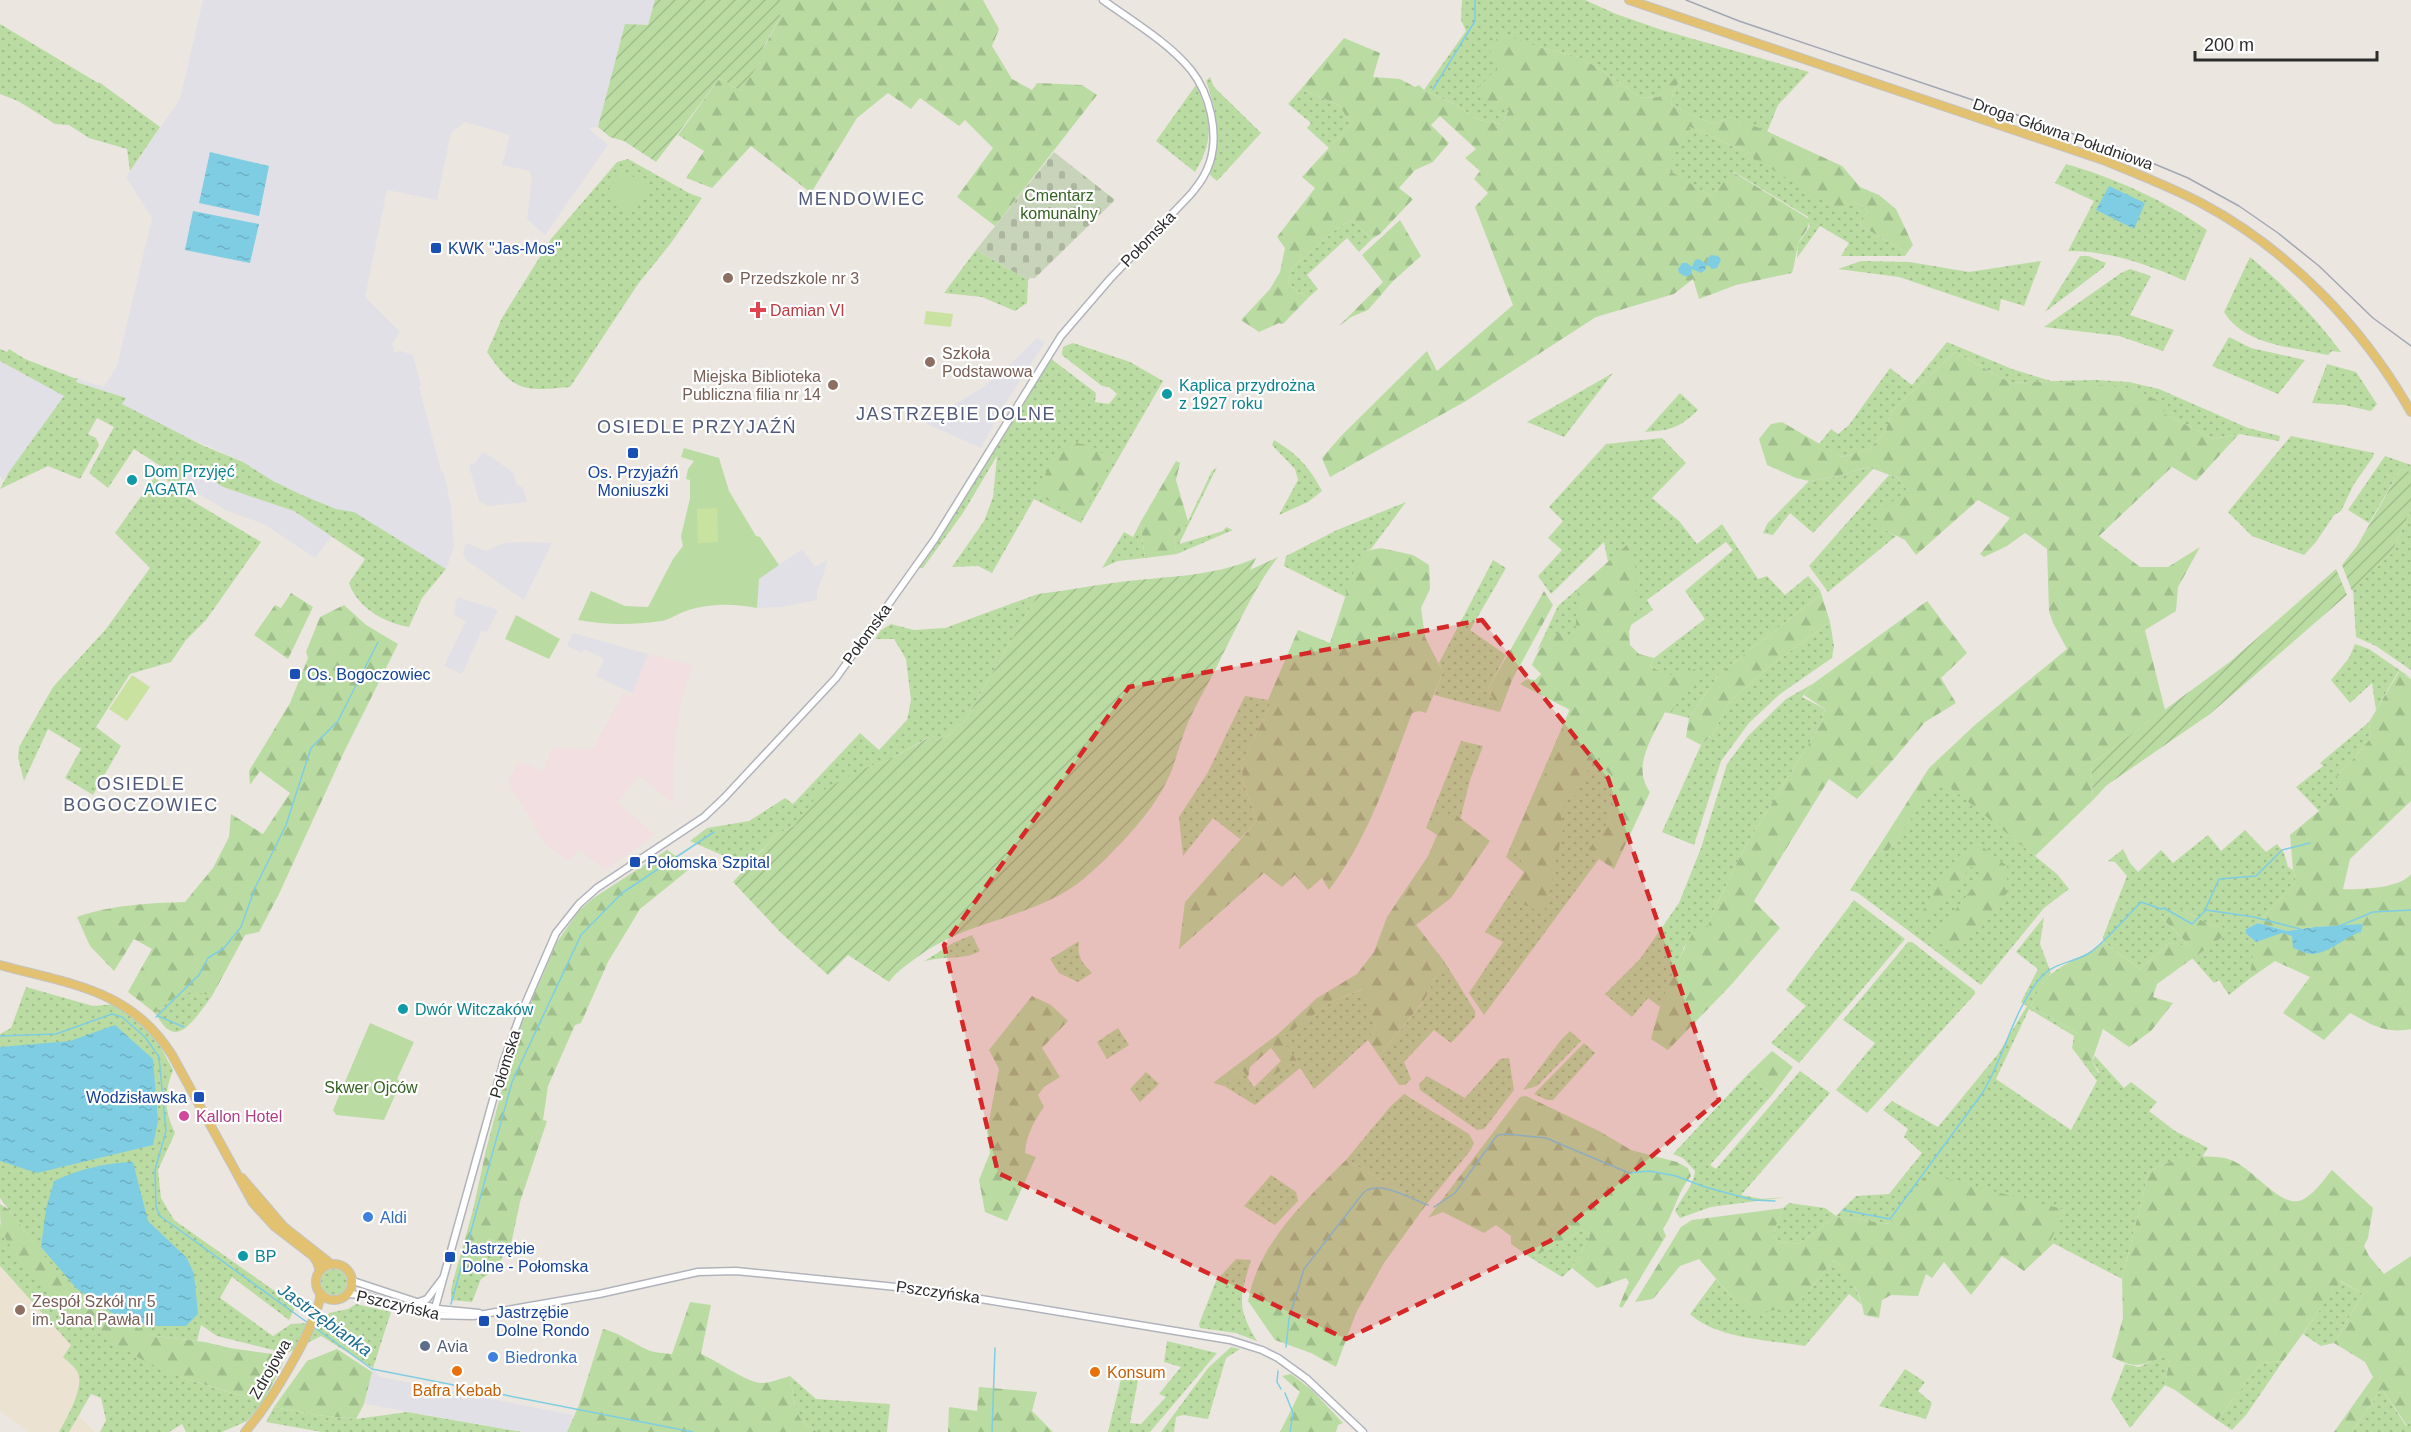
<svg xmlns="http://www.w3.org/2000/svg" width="2411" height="1432" viewBox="0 0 2411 1432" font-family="Arial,sans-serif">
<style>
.industrial{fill:#e1e0e6}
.education{fill:#ece2d2}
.medical{fill:#f2dfe1}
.grass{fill:url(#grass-dots);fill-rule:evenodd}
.forest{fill:url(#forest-firs)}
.cemetery{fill:url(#cemetery-stones)}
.park{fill:#badca3}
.garden{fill:url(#garden-furrows)}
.pitch{fill:#cae2a0}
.water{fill:url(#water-ripples)}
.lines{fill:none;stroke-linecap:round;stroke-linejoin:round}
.stream{stroke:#7fcde2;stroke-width:1.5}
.minor-casing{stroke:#b1b3bb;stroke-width:9}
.major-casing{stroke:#c4c4c4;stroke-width:10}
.minor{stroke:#fff;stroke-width:6}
.major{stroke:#e2c170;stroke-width:8}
.rail{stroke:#a3a7b4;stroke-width:1.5}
.marked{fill:#d62828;fill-opacity:0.2;stroke:#d62828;stroke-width:4.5;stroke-dasharray:12 8;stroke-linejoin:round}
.transit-dot{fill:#1a4fb4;stroke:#fff;stroke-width:2}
.education-dot{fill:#8d6e63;stroke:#fff;stroke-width:2}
.health-dot{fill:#e0444e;stroke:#fff;stroke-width:2}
.culture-dot{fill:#0f9aa8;stroke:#fff;stroke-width:2}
.hotel-dot{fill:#d1479c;stroke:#fff;stroke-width:2}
.shop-dot{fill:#3f7fe0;stroke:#fff;stroke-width:2}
.service-dot{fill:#5c6f8a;stroke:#fff;stroke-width:2}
.food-dot{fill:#e8710a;stroke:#fff;stroke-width:2}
.labels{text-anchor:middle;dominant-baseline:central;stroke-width:4.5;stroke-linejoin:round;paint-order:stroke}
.street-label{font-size:16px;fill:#2c2c2c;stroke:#fff}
.park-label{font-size:16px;fill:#346223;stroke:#fff}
.transit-label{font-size:16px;fill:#164399;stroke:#fff;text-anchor:start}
.education-label{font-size:16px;fill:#785e54;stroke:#fff;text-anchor:start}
.health-label{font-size:16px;fill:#be3a42;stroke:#fff;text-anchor:start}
.culture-label{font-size:16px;fill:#0d838f;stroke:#fff;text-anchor:start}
.hotel-label{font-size:16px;fill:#b23c85;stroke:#fff;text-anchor:start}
.shop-label{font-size:16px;fill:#366cbe;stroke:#fff;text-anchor:start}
.service-label{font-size:16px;fill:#4e5e75;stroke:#fff;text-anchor:start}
.food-label{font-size:16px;fill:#c56008;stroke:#fff;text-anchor:start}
.neighbourhood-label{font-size:18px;letter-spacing:1.5px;fill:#515a78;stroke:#fff}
.water-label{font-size:18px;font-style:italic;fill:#1d6f90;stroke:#fff}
</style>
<defs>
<pattern id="grass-dots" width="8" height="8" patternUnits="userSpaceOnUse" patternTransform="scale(1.5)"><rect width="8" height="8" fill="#badca3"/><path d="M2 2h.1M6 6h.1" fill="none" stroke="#a0bd8c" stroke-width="1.8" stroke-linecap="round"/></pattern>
<pattern id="forest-firs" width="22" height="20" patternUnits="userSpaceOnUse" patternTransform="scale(1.5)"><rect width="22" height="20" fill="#badca3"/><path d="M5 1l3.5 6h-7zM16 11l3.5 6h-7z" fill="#a0bd8c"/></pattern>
<pattern id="cemetery-stones" width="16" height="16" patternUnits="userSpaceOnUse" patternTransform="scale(1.5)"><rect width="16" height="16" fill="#c8d4b9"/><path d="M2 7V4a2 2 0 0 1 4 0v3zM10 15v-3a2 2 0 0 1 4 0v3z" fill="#acb69f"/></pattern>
<pattern id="garden-furrows" width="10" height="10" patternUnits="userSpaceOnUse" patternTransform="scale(1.5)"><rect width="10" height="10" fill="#badca3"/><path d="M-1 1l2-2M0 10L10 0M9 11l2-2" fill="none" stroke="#a0bd8c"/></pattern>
<pattern id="water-ripples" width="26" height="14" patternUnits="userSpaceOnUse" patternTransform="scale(1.5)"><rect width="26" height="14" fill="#7fcde2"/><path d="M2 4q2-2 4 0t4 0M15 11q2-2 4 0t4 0" fill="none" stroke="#6eb0c2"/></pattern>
</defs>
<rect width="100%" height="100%" fill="#ece6e0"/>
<g class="industrial">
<path d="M203,0H655L648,25L626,24L624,28L598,127L588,128L608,145L545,235L527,219L532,180L530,171L502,165L510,135L465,122L451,133L437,200L387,190L365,297L400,332L392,344L394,352L401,351L413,355L421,385L419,387L441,470L444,473L451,506L454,547L446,569L354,512L336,509L302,495L273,481L243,462L152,421L122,404L125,398L75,381L78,378L83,381L104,387L117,366L152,218L126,177L180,99Z"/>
<path d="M1037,338L1045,342L1005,404L981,448L927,424L923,419L959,402L983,387L1003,371Z"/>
<path d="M0,361L64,396L3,480L0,475Z"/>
<path d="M482,453H486L514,473L516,484L523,488L527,502L488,506L479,501L469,465L475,463Z"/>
<path d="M186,470L201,472L223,487L294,511L332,536L315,558L264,524L225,510L193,490L180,480Z"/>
<path d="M527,542L552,543L524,600L466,560L463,553L466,543L486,551L504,543Z"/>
<path d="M802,549L815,567L827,560L823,576L817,591V600L781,607L757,608L759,579Z"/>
<path d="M457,597L498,610L487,632L482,630L462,674L444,666L466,621L454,615Z"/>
<path d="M573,633L648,654L632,693L596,676L604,659L584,649L582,653L567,646Z"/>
<path d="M372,1369L380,1377L573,1415L567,1432H522L365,1404Z"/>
</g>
<path class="education" d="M0,1268L81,1351L80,1417L95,1432H29L0,1411Z"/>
<path class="medical" d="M648,654L693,665L684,689L675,739L673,803L638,775L618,803L655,835L605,870L579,849L568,861L547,846L508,782L519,761L543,771L553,748L593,749L623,693L631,697Z"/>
<g class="grass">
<path d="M1462,0H1585L1616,14L1662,30L1809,72L1778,105L1767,132L1729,117L1715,124L1698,118L1671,104L1673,92L1682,78L1678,75L1659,97L1641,98L1600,69L1579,57L1539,47L1497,69L1509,110L1502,124L1479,120L1456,105L1424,90L1466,31L1461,20Z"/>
<path d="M0,24L98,83L99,82L160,127L130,171L127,149L89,138L69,125L55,124L18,101L0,94Z"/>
<path d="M1210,77L1214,87L1261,133L1217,181L1210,175C1221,138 1219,118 1206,81Z"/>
<path d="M1196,85C1211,119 1215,139 1195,172L1156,141Z"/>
<path d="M1301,89L1339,105L1351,124L1329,148L1307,128L1311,123L1288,104Z"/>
<path d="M1690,127L1854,201L1868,211L1860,225L1907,253L1905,256H1841L1849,243L1820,226L1797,258L1798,244L1810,226L1808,217L1734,172L1711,196L1666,169Z"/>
<path d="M628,159L689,193L702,198L671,243L638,284L570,387C523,391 515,393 487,352L502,318L551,239L617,162Z"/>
<path d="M2066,164C2115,178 2166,201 2207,230L2185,281C2147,264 2110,251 2068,251L2094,201L2055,183Z"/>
<path d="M1352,221L1372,239L1359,252L1347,238L1307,275L1318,289L1308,298L1288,284L1292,268L1340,226Z"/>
<path d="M976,250L1028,280L1027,303L1015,311L982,297L944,293Z"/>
<path d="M2080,256H2088L2106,263L2103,268L2045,312Z"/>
<path d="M2250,257C2284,285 2315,317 2341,352L2332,351L2328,355C2293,347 2245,346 2224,312Z"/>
<path d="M1861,261L1910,262L1969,272L2041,261L2024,306L2001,299L1999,311L1899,277L1838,269Z"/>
<path d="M2130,269L2151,276L2130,315L2174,330L2163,351L2119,336L2044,327L2121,273Z"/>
<path d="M2229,337L2251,348L2305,360L2278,394L2212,366Z"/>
<path d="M1947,342L2012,369L2051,381L2096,380L2129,382L2159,389L2248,428L2280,436L2279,441L2239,434L2214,439L2165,414L2051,381L2011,383L1955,352L1892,411L1885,433L1869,449L1842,457L1819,444L1831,429L1838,434L1849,425L1890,368L1912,385Z"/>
<path d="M1073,343L1130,362L1163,381L1081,523L1034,499L992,573L978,566L952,567L984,521L993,497L997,456L963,513L923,568H918C965,500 1005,428 1050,358L1096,393L1095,402L1109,404L1117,394L1109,387L1102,386L1062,355L1063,347Z"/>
<path d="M0,349L7,352L9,349L25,359L74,378H78L76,382L126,398L122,404L204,446L243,462L273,481L302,495L336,509L354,512L446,569L422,598L409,627C384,623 357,607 349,583L365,559L294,511L223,487L201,472L184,469L178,489L159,474V465L134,449L108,488L89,473L114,427L97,418L88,434L96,438L99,445L80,479L48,466L0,489L9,472L64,396L0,361Z"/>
<path d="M2327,364L2356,372L2377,404L2371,411L2344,405L2312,403Z"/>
<path d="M1613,373L1564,437L1527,422Z"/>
<path d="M1680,393L1698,410C1679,428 1672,430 1645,432Z"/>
<path d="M2291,436L2374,453L2373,457L2354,484L2341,511L2334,515L2316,542L2304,555L2252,536L2228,512Z"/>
<path d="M1662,438L1686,463L1652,498L1679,521L1697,544L1722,524L1758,579L1767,576L1785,595L1808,576L1820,590L1818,597L1720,673L1689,718L1665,712L1660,722L1603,768L1610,774L1613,780L1609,821L1590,849L1599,859L1484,1015L1469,993L1503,942L1485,932L1524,872L1506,857L1576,695L1551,637L1537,651L1558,606L1608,562L1604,542L1551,594L1538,576L1562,550L1548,538L1563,521L1549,507L1606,444ZM1726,542L1733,550L1685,591L1705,619L1654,658L1650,666L1663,673L1614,650L1622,631L1653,610L1647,600Z"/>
<path d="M1274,440C1297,454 1309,466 1322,491L1308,502L1279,515L1298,480L1295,469L1272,445Z"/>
<path d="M2385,456L2411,465V472L2401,469L2369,523L2348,510Z"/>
<path d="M1217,467L1179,544L1223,531L1226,527L1233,530L1177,554L1174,540L1188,521L1212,471Z"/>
<path d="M1868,467L1873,469L1813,533L1790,513L1773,535L1763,533L1767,524L1809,481L1835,477Z"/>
<path d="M1889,475L1898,478L1907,490L1882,528L1896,536L1828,592L1809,566Z"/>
<path d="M154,478L261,542L206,620L186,640L171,662L130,674L96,727L121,746L93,795L65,778L81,749L48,729L24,781L18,758L19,747L53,687L106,629L150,568L115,533Z"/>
<path d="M1406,502L1371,549L1365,551L1346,597L1284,566L1286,556L1337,530Z"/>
<path d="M2411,509V670L2376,646L2356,637L2353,589L2391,554Z"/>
<path d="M1140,523L1145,558L1118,561L1102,568L1124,532L1133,537Z"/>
<path d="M1493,560L1506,568L1470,630L1506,655L1488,689L1500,712L1434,695L1443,672L1439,663Z"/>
<path d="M1038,594L966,719L948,736L934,741L927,738L889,760L864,768L804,815L794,826L777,834L747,866L690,841L707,828L749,821L785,798L793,804L860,733L879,750L907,720L911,700L906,659L894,639H875L881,630L891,624L914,630L945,628Z"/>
<path d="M1830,622L1834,646L1832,658L1780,694L1749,723L1721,761L1694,845L1662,832L1701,745L1713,734L1729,702L1770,666Z"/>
<path d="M2355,644L2369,649L2411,678L2398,672L2376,710L2372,683L2350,703L2331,680L2349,658Z"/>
<path d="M1814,683L1802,697L1825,709L1821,724L1745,847L1712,914L1708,928L1684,947L1660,1007L1648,998L1632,1017L1605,994L1640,959L1679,903L1701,848L1727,764L1748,736L1786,699Z"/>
<path d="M1245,696L1268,700L1270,706L1243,760L1242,779L1257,821L1240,839L1213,818L1183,856L1179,817L1207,774Z"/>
<path d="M2369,722L2371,738L2348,765L2336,775L2343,784L2319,811L2296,787L2323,766L2320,763Z"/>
<path d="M1461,741L1483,746L1470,780L1460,820L1452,813L1426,828Z"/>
<path d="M1940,778L2057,874L2069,889L2044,908L1981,985L1858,893L1850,890L1876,851L1887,852Z"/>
<path d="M2245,830L2266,852L2277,844L2284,853L2288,867L2293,870L2296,881L2258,923L2246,929L2245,933L2256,942L2249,979L2229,995L2219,980L2214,983L2192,958L2231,930L2208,924L2181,909L2161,917L2192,948L2170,942L2140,969L2104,942L2103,937L2127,876L2115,862L2108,861L2123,849L2130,863L2138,872L2161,850L2173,863L2208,835L2221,851Z"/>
<path d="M1854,900L1905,939L1799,1063L1771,1043L1806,1006L1786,990Z"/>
<path d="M2044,917L2040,944L2051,973L2042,984L2031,1006L2077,1033L2091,1071L2097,1076L2099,1072L2092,1061L2095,1056L2124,1088L2131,1082L2157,1102L2149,1111L2175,1131L2208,1148L2202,1157L2170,1162L2149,1171L2122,1279L2049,1241L2066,1210L1890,1224L1836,1216L1799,1244L1780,1242L1773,1234L1783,1208L1789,1203L1825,1208L1836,1216L1856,1196L1889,1194L1922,1153L1904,1137L1908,1129L1883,1110L1892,1101L1938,1127L1998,1054L2027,1006L2021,1002L2038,969L2016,952ZM2029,1009L2074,1036L2072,1048L2097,1081L2071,1130L1996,1079Z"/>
<path d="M972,935L980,951C963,961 942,955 923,962L953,943Z"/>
<path d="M1079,941C1077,956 1081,962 1092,973L1078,982L1059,973L1050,959Z"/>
<path d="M1908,942H1912L1975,991V994L1867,1113L1836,1090L1875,1043L1843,1020Z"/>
<path d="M1444,961L1475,1011V1017L1451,1043L1434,1030L1404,1062L1411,1079L1405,1085H1399L1379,1056L1422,1004Z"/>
<path d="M26,987L93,1006L115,1004L136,1017L159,1044L173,1070C164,1093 164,1110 175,1133L158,1170L161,1198L174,1220L296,1306L289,1320L232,1277L220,1298L273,1336L291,1324L324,1322L329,1313L348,1309L356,1304L391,1312L373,1368L321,1336L280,1357L273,1350L217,1336L201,1325L197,1341L155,1336L126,1324L94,1306L51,1266L0,1198V1034L11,1028Z"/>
<path d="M1363,989L1376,1026L1368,1040L1314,1089L1300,1068L1255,1105L1224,1086L1242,1070L1254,1087L1297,1061L1281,1038L1331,1002Z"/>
<path d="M193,991L212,996C204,1006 185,1038 171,1031C164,1028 159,1019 155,1013L174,996Z"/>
<path d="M1118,1028L1129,1045L1107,1059L1097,1042Z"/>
<path d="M1570,1031L1581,1041L1537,1086L1523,1090L1560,1041Z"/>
<path d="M1584,1043L1595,1053L1553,1100H1547L1534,1094Z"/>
<path d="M1509,1058L1514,1090L1484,1129L1477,1130L1420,1090L1419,1084L1427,1076L1465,1098L1500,1059Z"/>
<path d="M1800,1071L1830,1093L1741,1195L1762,1199L1787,1197L1711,1207L1680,1218L1675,1211C1681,1198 1694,1185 1695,1171L1683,1158L1673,1154L1748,1074L1772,1095L1710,1165L1716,1169Z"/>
<path d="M1146,1072L1159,1084L1140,1102L1130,1089Z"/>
<path d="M1404,1094L1469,1134L1474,1143L1470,1151L1426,1205L1346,1160L1390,1107Z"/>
<path d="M1271,1175L1296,1192L1298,1201L1275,1225L1244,1206Z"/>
<path d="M0,1223C15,1274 104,1339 150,1363C185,1381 226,1391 263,1402L247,1421L222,1432H186L182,1424L169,1432H100L106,1420L101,1398L91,1394L69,1432H59C66,1419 86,1386 77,1371C74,1366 67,1361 63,1357L71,1345L0,1266Z"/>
<path d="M1583,1230L1590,1236L1572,1268L1562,1277L1531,1258Z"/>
<path d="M488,1239L509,1244L496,1270L481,1279L472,1302L451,1300V1289L455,1274L464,1279L476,1265Z"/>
<path d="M1236,1259L1251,1260C1240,1297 1236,1307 1257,1341L1236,1333L1200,1328L1199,1324L1216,1281Z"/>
<path d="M1834,1260L1852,1279L1862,1305L1849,1294L1805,1346C1769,1340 1717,1339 1690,1314L1716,1279L1737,1303L1801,1300Z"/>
<circle cx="334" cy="1282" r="13"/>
<path d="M2340,1281L2363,1294L2334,1343L2321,1346L2303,1334Z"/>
<path d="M1167,1341L1217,1353L1150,1432H1108L1123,1371L1138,1380L1130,1423L1141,1424L1166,1397L1159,1394L1181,1367L1164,1362Z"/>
<path d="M1231,1347L1240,1349L1226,1358L1208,1419L1183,1415L1176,1417L1174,1432H1161L1208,1368Z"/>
<path d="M2166,1355L2169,1362L2165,1385L2130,1428L2111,1399L2125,1364L2139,1367Z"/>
<path d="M2283,1361L2246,1415L2232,1430L2217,1420L2261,1363Z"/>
<path d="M1905,1369L1925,1382L1918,1391L1932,1403L1926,1419L1879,1406Z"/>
<path d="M790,1376L816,1399L890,1404L887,1432H818C792,1421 795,1400 790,1376Z"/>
<path d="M2382,1389L2406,1426L2411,1421V1432H2351Z"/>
<path d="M274,1407L317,1415L356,1419L407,1412L522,1432H322L266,1422Z"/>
</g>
<g class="forest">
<path d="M780,0H983L999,29L992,46L1012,79L1032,90L1037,83L1082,85L1097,95L995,226L957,197L993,148L965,120L959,126L920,98L911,109L888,93L857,118L811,193L751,146L712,188L686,178L704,151L678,135L720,78L741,91L780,17Z"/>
<path d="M1500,33L1539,47L1579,57L1600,69L1641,98L1659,97L1678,74L1682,78L1673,92L1671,104L1698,118L1715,124L1729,117L1762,129L1842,166L1860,187L1879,195L1896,209L1913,245L1907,253L1860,225L1868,211L1854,201L1842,213L1741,150L1690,127L1667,169L1711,196L1733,172L1809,219C1810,229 1803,233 1799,242C1796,250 1795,264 1792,273L1736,285L1699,299L1693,279L1674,294L1596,317L1466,401L1330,477L1322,458L1342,435L1427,351L1437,371L1513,305L1475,207L1488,193L1474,179L1480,171L1465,158L1476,149L1440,116L1431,125L1449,143L1433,162L1415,170L1399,188L1413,199L1380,234L1372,239L1352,221L1340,226L1292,268L1288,284L1308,298L1283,324L1279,323L1259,332L1241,320L1270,289L1280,272L1285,248L1277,237L1315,188L1302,177L1351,124L1339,105L1301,89L1344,38L1380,53L1373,77L1400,79L1415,87L1419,85L1424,90L1456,105L1479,120L1502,124L1509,110L1491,109L1478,87L1497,69L1490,50Z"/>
<path d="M1400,220L1421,256L1393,281L1368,310L1351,317L1339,326L1383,282L1362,255Z"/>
<path d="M1955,352L2011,383L2051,381L2131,388L2159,401L2165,414L2214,439L2239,434L2196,481L2172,467L2099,536L2140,567H2168L2200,547L2178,587L2176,611L2145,630L2165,710L2091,764L2093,800L2035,856L1940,779L1887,852L1876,851L1929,768L1976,724L2067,649L2053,623L2049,611L2047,549L2025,533L2007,546L1984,557L1980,554L2010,518L1978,500L1916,555L1905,540L1881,528L1877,514L1907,490L1898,478L1868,467L1835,477L1809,481L1796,478L1767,465L1759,439L1771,424L1782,422L1842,457L1869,449L1885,433L1892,411Z"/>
<path d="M1072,442L1092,446L1112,460L1081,517L1075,516L1037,494L1055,451Z"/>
<path d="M1176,461L1180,463L1176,480L1188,521L1174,540L1177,554L1145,558L1140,523Z"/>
<path d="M1629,543L1637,574L1635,587L1638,603L1629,632L1630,645L1639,654L1654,658L1650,666C1670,677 1678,679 1698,667L1702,671L1670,713L1664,712C1653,738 1631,766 1650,792L1614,869L1599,859L1589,849L1609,821L1613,780L1610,774L1603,768L1599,756L1589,768L1576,796L1568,794L1561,816L1563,830L1544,914L1521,903L1511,892L1525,871L1513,841L1540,779L1548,771L1552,752L1570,710L1520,684L1527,679L1535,680L1541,674L1532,665C1538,650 1545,639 1560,632L1575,638L1578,589Z"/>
<path d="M1381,548L1413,555L1429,565L1430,589L1421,608L1425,637L1443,672L1426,713L1419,711L1412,713C1389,774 1369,837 1329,890L1322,878L1308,890L1295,875L1282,887L1264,873L1179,949L1185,902L1257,821L1242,778L1243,760L1270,706L1268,700L1298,630L1330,643L1353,573L1365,551Z"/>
<path d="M1820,590L1830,622L1770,666L1729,702L1713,734L1701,745L1686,737L1689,718L1720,673L1818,597Z"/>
<path d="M1544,591L1553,605L1512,680L1500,712L1488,689Z"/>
<path d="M291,593L313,607L288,659L254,635L275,605L281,608Z"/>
<path d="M1927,601L1967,653L1941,678L1956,703L1925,722L1892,761L1857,799L1829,779L1754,901L1780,928L1731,985L1668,1050L1651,1039C1661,999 1676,959 1698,925L1708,927L1712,914L1745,847L1821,724L1825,709L1804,695L1814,683Z"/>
<path d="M344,605L366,625L398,644L344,752L279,894L259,932L245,935L212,996C183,988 177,994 155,1013L128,992L152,949L134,939L114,971L90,946L77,917C110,905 150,903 185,902L213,868L229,837L231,814L263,834L290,793L260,771L250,785L249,771L290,703L308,658L306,652L320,617Z"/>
<path d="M2399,672L2411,679V801L2350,859L2343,889C2360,890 2401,888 2411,874V1029C2384,1034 2373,1025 2350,1013L2324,1040L2283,1013L2310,977L2275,961L2249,979L2255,945L2256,942L2282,932L2331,948L2363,925L2315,927L2287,931L2258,923L2296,881L2293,869L2290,835L2319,811L2342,784L2336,775L2348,765L2371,738L2369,722Z"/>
<path d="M1452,812L1490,841L1451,898L1416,925L1444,961L1423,1002L1379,1056L1368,1040L1376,1026L1362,989L1331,1002L1282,1038L1297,1061L1254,1087L1281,1061L1271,1048L1250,1067L1248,1078L1242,1070L1224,1086L1213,1083L1278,1034L1317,998L1357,974L1374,952L1387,917L1428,856L1437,835L1426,828Z"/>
<path d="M1979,844L2007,866V893L1977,930L1957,948L1931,942L1984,873L1979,866L1971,867L1913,934C1917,917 1949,864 1962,853C1967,849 1973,847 1979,844Z"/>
<path d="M667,850L692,867L640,909L608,962L581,1023L575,1025L548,1086L543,1120L547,1121L520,1202L511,1244L488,1239L476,1265L464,1279L455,1274L473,1210L486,1150L515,1039L557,942L578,912L592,899Z"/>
<path d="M2181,909L2208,924L2232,930L2157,984L2153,997L2173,1003L2151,1031L2129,1047L2103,1029L2092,1061L2102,1080L2091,1071L2076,1050L2077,1033L2031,1006C2036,995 2041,982 2051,974C2067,961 2088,955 2104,942L2140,969L2170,942L2191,947L2161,917Z"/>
<path d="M1032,996L1051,1005L1068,1021L1042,1048L1060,1077L1044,1087L1038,1095L1044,1107C1034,1121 1026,1136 1025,1153L1036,1157L1007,1221L985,1212L979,1180L990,1153L987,1131L999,1069L989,1050Z"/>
<path d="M1772,1051L1793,1067L1772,1095L1748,1074Z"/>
<path d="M1526,1096L1599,1131L1631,1150L1677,1162L1688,1168L1691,1176C1677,1192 1675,1212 1663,1229L1666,1236L1622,1308L1619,1306L1629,1282L1626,1278L1597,1288L1572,1268L1590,1236L1583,1230L1531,1258L1511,1244V1236L1496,1225L1484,1233L1443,1212L1428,1218L1520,1097Z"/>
<path d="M2196,1156C2206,1157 2219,1156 2228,1159C2251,1165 2277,1205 2298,1201C2311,1199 2324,1179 2332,1170L2373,1208L2368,1238L2364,1246L2369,1256L2384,1274L2411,1256V1421L2407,1426L2382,1389L2351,1432H2334L2373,1377L2365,1362L2334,1343L2363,1294L2341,1281L2283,1361L2261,1363L2217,1420L2175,1390L2165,1385L2169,1362L2166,1356C2141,1365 2137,1370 2112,1357L2123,1318L2122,1279L2149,1171L2170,1162Z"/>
<path d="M1346,1160L1426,1205L1384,1263L1356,1313L1336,1367L1311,1353L1275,1340L1248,1301C1259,1242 1305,1201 1346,1160Z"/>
<path d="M1927,1174L2066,1210L2050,1241L2054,1243L2024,1271L2002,1256L1971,1295L1944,1262L1932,1278L1926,1274L1918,1296L1891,1295L1882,1300L1879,1318L1864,1315C1861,1292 1850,1276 1834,1260L1801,1300L1783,1308L1755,1314L1737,1303L1699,1259L1680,1266L1653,1299L1635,1302L1681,1227L1692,1220L1783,1208L1773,1234L1780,1242L1799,1244L1836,1216L1890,1224Z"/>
<path d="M0,1204L8,1209L52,1266L94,1306L109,1315L155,1336L205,1342L230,1348L279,1355L283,1364L263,1402C226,1391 186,1381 151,1364C102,1340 25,1281 2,1231C0,1223 0,1213 0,1204Z"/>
<path d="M690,1302L711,1305L701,1354C718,1361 747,1383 762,1383C771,1383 782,1378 790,1376C795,1400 792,1421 818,1432H567L579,1405L603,1329C620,1333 632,1343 648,1350C655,1353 664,1353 672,1354Z"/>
<path d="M337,1349L372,1372L364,1404L356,1419L317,1415L274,1407L307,1361Z"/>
<path d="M1291,1374L1312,1390L1343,1423L1338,1425L1336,1432H1280L1300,1392L1282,1376Z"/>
<path d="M979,1387L1037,1392L1032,1411L1053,1432H948L949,1407L977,1411Z"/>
</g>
<path class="cemetery" d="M1054,152L1115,200L1035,278H1030L1028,280L976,250Z"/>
<g class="park">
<path d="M623,170L648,187L632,213L605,195Z"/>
<path d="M684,448L719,458L729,491L756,536L760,537L779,565L759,579L757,608C734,603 706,603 683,612C676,615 670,619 662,621C633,625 606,625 578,620L591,591L625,606L648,607L673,559L683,546L681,536L690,498V480L686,479L688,469L694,461L681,457Z"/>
<path d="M516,615L560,639L549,659L505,639Z"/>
<path d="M370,1023L414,1042L397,1079L401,1082L384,1120L336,1115L333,1110Z"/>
</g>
<g class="garden">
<path d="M655,0H780V17L763,48L767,51L741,91L720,78L656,162L624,141L610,137L598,127L625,24L648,25Z"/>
<path d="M2401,469L2411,472V509L2391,554L2352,591L2342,565L2357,546Z"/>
<path d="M1278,557C1254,588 1238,625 1220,660C1210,681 1197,702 1187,725C1181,740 1177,756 1171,772C1161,797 1141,822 1122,842C1101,863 1082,884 1056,897C1007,922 957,925 912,961C902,969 897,971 889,982L848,955L828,975L781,933L733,882L777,834L794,826L820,792L864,768L889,760L928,738L934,741L948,736L966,719L1038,594C1066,591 1093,585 1120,582C1167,576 1213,577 1256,558L1250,570Z"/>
<path d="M2336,569L2347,595L2210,714L2107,785L2093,800L2091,764L2231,661Z"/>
</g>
<g class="pitch">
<path d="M926,311L953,314L951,327L924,324Z"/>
<path d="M717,508L718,542L698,543L697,509Z"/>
<path d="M132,675L150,687L127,721L109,709Z"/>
</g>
<g class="water">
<path d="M210,152L269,166L259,216L199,203Z"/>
<path d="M2109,186L2145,203L2134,229L2096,210Z"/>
<path d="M193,211L259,224L250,263L185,250Z"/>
<path d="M1711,255L1718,256L1721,260L1717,268L1712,269L1707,264L1705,270L1701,273L1692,269L1691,274L1687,277L1679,273L1678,269L1682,263H1687L1692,267L1695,260L1699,259L1706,264L1708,258Z"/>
<path d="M2258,923L2287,931L2315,927L2363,924L2361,932C2344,937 2331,953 2312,954C2306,954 2299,950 2293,948L2292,936L2282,933L2256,942L2245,933L2246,929Z"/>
<path d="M115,1025L153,1059L158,1121L153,1145L37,1173L0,1161V1047L70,1041Z"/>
<path d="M133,1162L148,1221L187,1258L194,1274L198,1314L186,1326H154L123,1320L77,1289L41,1247L46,1209L54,1181C80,1169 104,1163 133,1162Z"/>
</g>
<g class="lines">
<g class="stream">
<path d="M1433,89L1475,21V0"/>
<path d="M2205,910L2219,879L2256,876L2282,850L2310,843"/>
<path d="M2337,927L2373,912L2411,910"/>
<path d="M158,1016L184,1027"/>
<path d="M156,1017L199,975L208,958L224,948L241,927L255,888L286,825L311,748L338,721L378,642"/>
<path d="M0,1036L56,1034L112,1014L122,1017L145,1037L159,1057L166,1131L155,1170L156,1207L160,1216L308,1323"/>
<path d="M1434,1207L1455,1193L1495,1138L1498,1135L1508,1134L1546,1138L1629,1173L1649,1171L1676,1176L1705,1187L1753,1200L1775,1201"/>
<path d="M1843,1210L1890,1219L1981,1095C2005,1058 2012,1010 2042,976C2054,963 2074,962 2088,954C2104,944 2127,916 2141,902L2161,909L2164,908L2192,924L2206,910L2254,917L2300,929"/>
<path d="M451,1304L512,1082L581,935L622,893L714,832"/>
<path d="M314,1327L372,1369L693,1432"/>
<path d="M1286,1347L1289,1319L1304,1269L1364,1192C1381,1180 1411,1199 1428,1205"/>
<path d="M1278,1371L1277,1382L1281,1389"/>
<path d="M1285,1393L1293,1413L1290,1432"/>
<path d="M992,1432L995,1348"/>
</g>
<g class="minor-casing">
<g id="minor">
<path d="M353,1281L438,1309L479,1313"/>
<path d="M348,1294L363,1295L431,1315L473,1316L599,1294L698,1272L736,1271L926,1290L1230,1340L1262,1350L1278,1358L1307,1379L1363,1432"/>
<path d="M419,1302L427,1299L443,1278"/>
<path d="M435,1308L504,1060L520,1016L556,933L579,904L597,888L704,817L724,798L836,678L935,539L1061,336L1110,279L1191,194C1199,184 1206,175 1210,162C1219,133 1210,94 1191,70C1168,42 1132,21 1103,0"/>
</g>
</g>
<g class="major-casing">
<g id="major">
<path d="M1629,0L2103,160C2137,174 2171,187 2203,204C2289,250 2363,327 2411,412"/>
<path d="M0,965C69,984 131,989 172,1055L253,1203L274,1226L313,1256L317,1262L320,1271"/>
<path d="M242,1178L284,1227L331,1264"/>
<circle cx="334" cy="1282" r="18"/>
<path d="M245,1432C271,1402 314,1332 321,1294"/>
</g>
</g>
<use href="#minor" class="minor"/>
<use href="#major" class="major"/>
<path class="rail" d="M1686,0L1739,21L2121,150L2188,178L2239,206L2278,233L2319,266L2373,318L2411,346"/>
</g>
<path class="marked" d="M1482,620L1608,778L1719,1100L1550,1241L1346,1339L998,1173L944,945L1129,687Z"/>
<g class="transit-dot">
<rect x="430" y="242" width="12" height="12" rx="3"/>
<rect x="627" y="447" width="12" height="12" rx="3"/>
<rect x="289" y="668" width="12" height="12" rx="3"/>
<rect x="629" y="856" width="12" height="12" rx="3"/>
<rect x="193" y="1091" width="12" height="12" rx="3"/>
<rect x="444" y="1251" width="12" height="12" rx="3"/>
<rect x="478" y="1315" width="12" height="12" rx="3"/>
</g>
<g class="education-dot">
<circle cx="728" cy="278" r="6"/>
<circle cx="930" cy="362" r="6"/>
<circle cx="833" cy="385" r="6"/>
<circle cx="20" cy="1310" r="6"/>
</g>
<path class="health-dot" d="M755 301h6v6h6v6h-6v6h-6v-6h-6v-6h6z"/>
<g class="culture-dot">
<circle cx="1167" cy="394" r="6"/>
<circle cx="132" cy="480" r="6"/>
<circle cx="403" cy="1009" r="6"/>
<circle cx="243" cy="1256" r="6"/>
</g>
<circle class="hotel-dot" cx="184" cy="1116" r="6"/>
<g class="shop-dot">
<circle cx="368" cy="1217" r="6"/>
<circle cx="493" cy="1357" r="6"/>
</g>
<circle class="service-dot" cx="425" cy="1346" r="6"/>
<g class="food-dot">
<circle cx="457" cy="1371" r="6"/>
<circle cx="1095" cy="1372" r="6"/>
</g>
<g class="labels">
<g class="street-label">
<text transform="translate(2063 134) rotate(19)">Droga Główna Południowa</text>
<text transform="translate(1148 239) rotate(-46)">Połomska</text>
<text transform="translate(867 634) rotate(-54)">Połomska</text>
<text transform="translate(505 1064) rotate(-73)">Połomska</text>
<text transform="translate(938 1292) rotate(8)">Pszczyńska</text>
<text transform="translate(398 1305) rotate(13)">Pszczyńska</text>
<text transform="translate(270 1369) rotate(-60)">Zdrojowa</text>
</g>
<g class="park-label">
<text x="1059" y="195">Cmentarz<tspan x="1059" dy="18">komunalny</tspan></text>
<text x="371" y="1087">Skwer Ojców</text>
</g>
<g class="transit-label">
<text x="448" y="248">KWK "Jas-Mos"</text>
<text x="633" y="472" text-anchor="middle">Os. Przyjaźń<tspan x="633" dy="18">Moniuszki</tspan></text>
<text x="307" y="674">Os. Bogoczowiec</text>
<text x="647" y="862">Połomska Szpital</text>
<text x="187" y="1097" text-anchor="end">Wodzisławska</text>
<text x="462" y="1248">Jastrzębie<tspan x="462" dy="18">Dolne - Połomska</tspan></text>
<text x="496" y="1312">Jastrzębie<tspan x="496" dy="18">Dolne Rondo</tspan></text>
</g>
<g class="education-label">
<text x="740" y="278">Przedszkole nr 3</text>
<text x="942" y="353">Szkoła<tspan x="942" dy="18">Podstawowa</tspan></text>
<text x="821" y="376" text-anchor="end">Miejska Biblioteka<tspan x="821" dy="18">Publiczna filia nr 14</tspan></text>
<text x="32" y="1301">Zespół Szkół nr 5<tspan x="32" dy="18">im. Jana Pawła II</tspan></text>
</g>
<g class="health-label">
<text x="770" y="310">Damian VI</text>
</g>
<g class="culture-label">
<text x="1179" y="385">Kaplica przydrożna<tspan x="1179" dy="18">z 1927 roku</tspan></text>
<text x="144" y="471">Dom Przyjęć<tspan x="144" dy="18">AGATA</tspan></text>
<text x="415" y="1009">Dwór Witczaków</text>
<text x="255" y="1256">BP</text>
</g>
<g class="hotel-label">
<text x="196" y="1116">Kallon Hotel</text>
</g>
<g class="shop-label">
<text x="380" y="1217">Aldi</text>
<text x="505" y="1357">Biedronka</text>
</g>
<g class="service-label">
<text x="437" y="1346">Avia</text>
</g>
<g class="food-label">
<text x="1107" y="1372">Konsum</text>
<text x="457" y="1390" text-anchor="middle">Bafra Kebab</text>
</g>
<g class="neighbourhood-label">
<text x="862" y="199">MENDOWIEC</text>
<text x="956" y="414">JASTRZĘBIE DOLNE</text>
<text x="697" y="427">OSIEDLE PRZYJAŹŃ</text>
<text x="141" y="784">OSIEDLE<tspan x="141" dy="21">BOGOCZOWIEC</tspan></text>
</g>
<g class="water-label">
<text transform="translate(325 1320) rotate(36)">Jastrzębianka</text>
</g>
</g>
<path d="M2195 51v9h182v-9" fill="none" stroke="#2c2c2c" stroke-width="3"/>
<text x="2204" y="51" font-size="18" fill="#2c2c2c" stroke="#ffffff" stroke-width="4.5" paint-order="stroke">200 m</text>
</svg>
